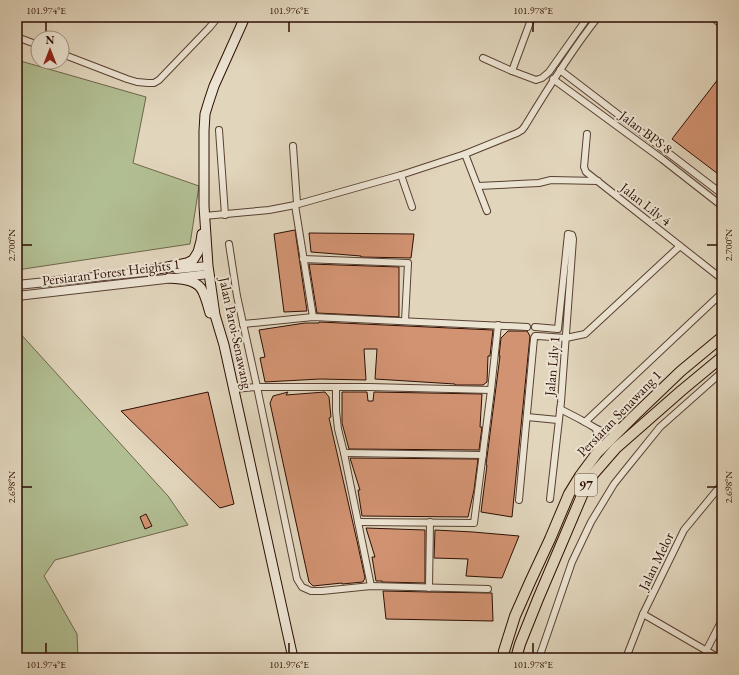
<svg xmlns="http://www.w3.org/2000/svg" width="739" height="675" viewBox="0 0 739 675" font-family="'EB Garamond',serif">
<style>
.green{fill:#b1be92;stroke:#6e664a}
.building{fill:#d29372;stroke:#2c0e03}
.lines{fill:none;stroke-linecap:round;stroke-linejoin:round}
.minor-casing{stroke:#594031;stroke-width:8}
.tertiary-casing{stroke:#594031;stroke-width:10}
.secondary-casing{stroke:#2c0e03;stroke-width:11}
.primary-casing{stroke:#2c0e03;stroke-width:12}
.minor{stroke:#ece4d3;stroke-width:6}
.tertiary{stroke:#ece4d3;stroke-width:8}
.secondary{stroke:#ece4d3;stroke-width:9}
.primary{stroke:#e1d5bc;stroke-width:10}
.ticks{fill:none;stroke:#2c0e03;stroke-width:1.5}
.labels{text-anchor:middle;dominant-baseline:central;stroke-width:4;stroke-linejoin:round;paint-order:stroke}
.shield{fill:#ece4d3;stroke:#664e41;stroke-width:1}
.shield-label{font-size:13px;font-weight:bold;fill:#2c0e03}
.street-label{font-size:14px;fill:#2c0e03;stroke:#ece4d3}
.neatline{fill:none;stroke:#2c0e03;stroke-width:1.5}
.ticks-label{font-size:10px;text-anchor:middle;fill:#2c0e03}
</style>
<rect width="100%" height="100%" fill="#e1d5bc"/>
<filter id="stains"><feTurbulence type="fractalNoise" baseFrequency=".005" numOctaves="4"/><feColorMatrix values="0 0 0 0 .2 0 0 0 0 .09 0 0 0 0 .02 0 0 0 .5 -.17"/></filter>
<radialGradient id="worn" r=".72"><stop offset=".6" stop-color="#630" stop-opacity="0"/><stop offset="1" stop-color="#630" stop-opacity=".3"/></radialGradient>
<g class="green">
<path d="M17,60L146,97L133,163L199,186L190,244L17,270Z"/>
<path d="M17,330L168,496L188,525L55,560L44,576L77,634L78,658H17Z"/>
</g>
<g class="building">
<path d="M722,74V177L672,139Z"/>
<path d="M295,230L307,311L284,312L274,234Z"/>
<path d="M309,233L414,234L411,258L361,257V256L311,252Z"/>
<path d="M309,264L399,267V317L317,313Z"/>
<path d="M319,322L493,330L490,356H488L487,382L483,385H455V384L375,379L377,349H364L366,380L320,379L265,382L260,358L265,357L259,330L305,323H319Z"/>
<path d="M508,331H527L530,336L512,517L481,512L487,465H486L500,356H499L501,338Z"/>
<path d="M208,392L234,504L220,508L121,411Z"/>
<path d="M288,392L286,395L325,392L329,397L331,417L329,418L357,541L365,578L363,582L342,584V583L313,586L309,582L270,403L273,396Z"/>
<path d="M342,392H367L368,401H373L374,392L482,394L480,427H482L479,450L349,449L342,423Z"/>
<path d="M350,458L478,459L474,490L468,517L362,516L358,490H360Z"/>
<path d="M146,514L152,526L145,529L140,517Z"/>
<path d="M366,528L425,530V583L382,582V581H376L372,557H375Z"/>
<path d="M435,530L473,532L519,536L502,578L466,576L468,559L434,558Z"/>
<path d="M383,591L429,592L492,593L493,621L386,619Z"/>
</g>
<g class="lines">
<g class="minor-casing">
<g id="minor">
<path d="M712,17L722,25"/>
<path d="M17,37L38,45"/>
<path d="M62,54L127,79L137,82L148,83H154L159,80L209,28L218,17"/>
<path d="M483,58L512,71L536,80L542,78L549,72L588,17"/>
<path d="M560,70L722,194"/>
<path d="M512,71L532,17"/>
<path d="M553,79L662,159L722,206"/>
<path d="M219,130L225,215"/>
<path d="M587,134L584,167L586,172L722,279"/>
<path d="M293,146L297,203"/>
<path d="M465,154L487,211"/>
<path d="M401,175L412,207"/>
<path d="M478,186L539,183L551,180L598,181"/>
<path d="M295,205L313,317"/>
<path d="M204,216L269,210L295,205L401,175L465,154L517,133L522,130L525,126C548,88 571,51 598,17"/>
<path d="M229,244L237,296L257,387L297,579L302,587L311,591H322L371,586L488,589"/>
<path d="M303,259L408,263L405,321"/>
<path d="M243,324L313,317L527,327"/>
<path d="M535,327L558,329L568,234L572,235L573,239L561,402L550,499"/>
<path d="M336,387V411L338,429L344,453L371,586"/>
<path d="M234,389L257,387H369L491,390"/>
<path d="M560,409C568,413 576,417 583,421C599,429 600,436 619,427"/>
<path d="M527,417L558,420"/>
<path d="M585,422L722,293"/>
<path d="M596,429L599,442L597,451"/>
<path d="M344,453L483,455"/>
<path d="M519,500L534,338L535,336H538L566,338L585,334L680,246"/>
<path d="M358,522L474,523L491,390L498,325"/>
<path d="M429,588L430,522"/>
<path d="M643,614L719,658"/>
<path d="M706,651L722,620"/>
<path d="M539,658L572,562L591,522L614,484L626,469L660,427L722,372"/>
<path d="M626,658L643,614L684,530L722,484"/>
</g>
</g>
<g class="tertiary-casing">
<g id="tertiary">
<path d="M177,269L208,266"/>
<path d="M17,285L153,271"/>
<path d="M17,296L209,274"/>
</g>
</g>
<g class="secondary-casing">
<g id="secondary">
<path d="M245,17L214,86L209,101L205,114L204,131V206L208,266L215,315L224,345L293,658"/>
<path d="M148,271L187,263L193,260L198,252L201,241L202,234"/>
<path d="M169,278C180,279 198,279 203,292C206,298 208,306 210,313"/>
</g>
</g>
<g class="primary-casing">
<g id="primary">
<path d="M503,658L504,651L515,616L530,582L550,539L569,494L580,476L597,453L635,415L681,371L722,337"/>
<path d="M516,658L520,644L538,599L589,479L616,448L681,391L722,357"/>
</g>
</g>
<use href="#minor" class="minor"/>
<use href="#tertiary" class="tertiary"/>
<use href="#secondary" class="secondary"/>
<use href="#primary" class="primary"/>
</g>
<path class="ticks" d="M46,22V32M289,22V32M533,22V32M22,245H32M707,245H717M22,487H32M707,487H717M46,643V653M289,643V653M533,643V653"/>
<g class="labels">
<rect class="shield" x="575" y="474" width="22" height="22" rx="3"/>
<g class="shield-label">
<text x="586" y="485">97</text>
</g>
<g class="street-label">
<text transform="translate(646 132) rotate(37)">Jalan BPS 8</text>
<text transform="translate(646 204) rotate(38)">Jalan Lily 4</text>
<text transform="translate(111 272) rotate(-7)">Persiaran Forest Heights 1</text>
<text transform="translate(236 333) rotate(78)">Jalan Paroi-Senawang</text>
<text transform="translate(552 366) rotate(-85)">Jalan Lily 1</text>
<text transform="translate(619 413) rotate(-46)">Persiaran Senawang 1</text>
<text transform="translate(656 561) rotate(-64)">Jalan Melor</text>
</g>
</g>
<rect width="739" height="675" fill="none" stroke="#e1d5bc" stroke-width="44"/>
<g transform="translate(50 50)"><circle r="19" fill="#ece4d3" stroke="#9f8e80"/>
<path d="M0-3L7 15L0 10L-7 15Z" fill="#8f2418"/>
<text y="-6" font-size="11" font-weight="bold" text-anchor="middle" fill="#2c0e03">N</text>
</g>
<rect x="22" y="22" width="695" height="631" class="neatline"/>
<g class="ticks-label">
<text x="46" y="14">101.974°E</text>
<text x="289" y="14">101.976°E</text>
<text x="533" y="14">101.978°E</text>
<text transform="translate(11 245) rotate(-90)" y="4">2.700°N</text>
<text transform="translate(728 245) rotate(-90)" y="4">2.700°N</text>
<text transform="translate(11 487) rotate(-90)" y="4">2.698°N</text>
<text transform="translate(728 487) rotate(-90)" y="4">2.698°N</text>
<text x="46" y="668">101.974°E</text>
<text x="289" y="668">101.976°E</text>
<text x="533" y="668">101.978°E</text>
</g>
<rect width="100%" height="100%" filter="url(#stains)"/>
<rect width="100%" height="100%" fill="url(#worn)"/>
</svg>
